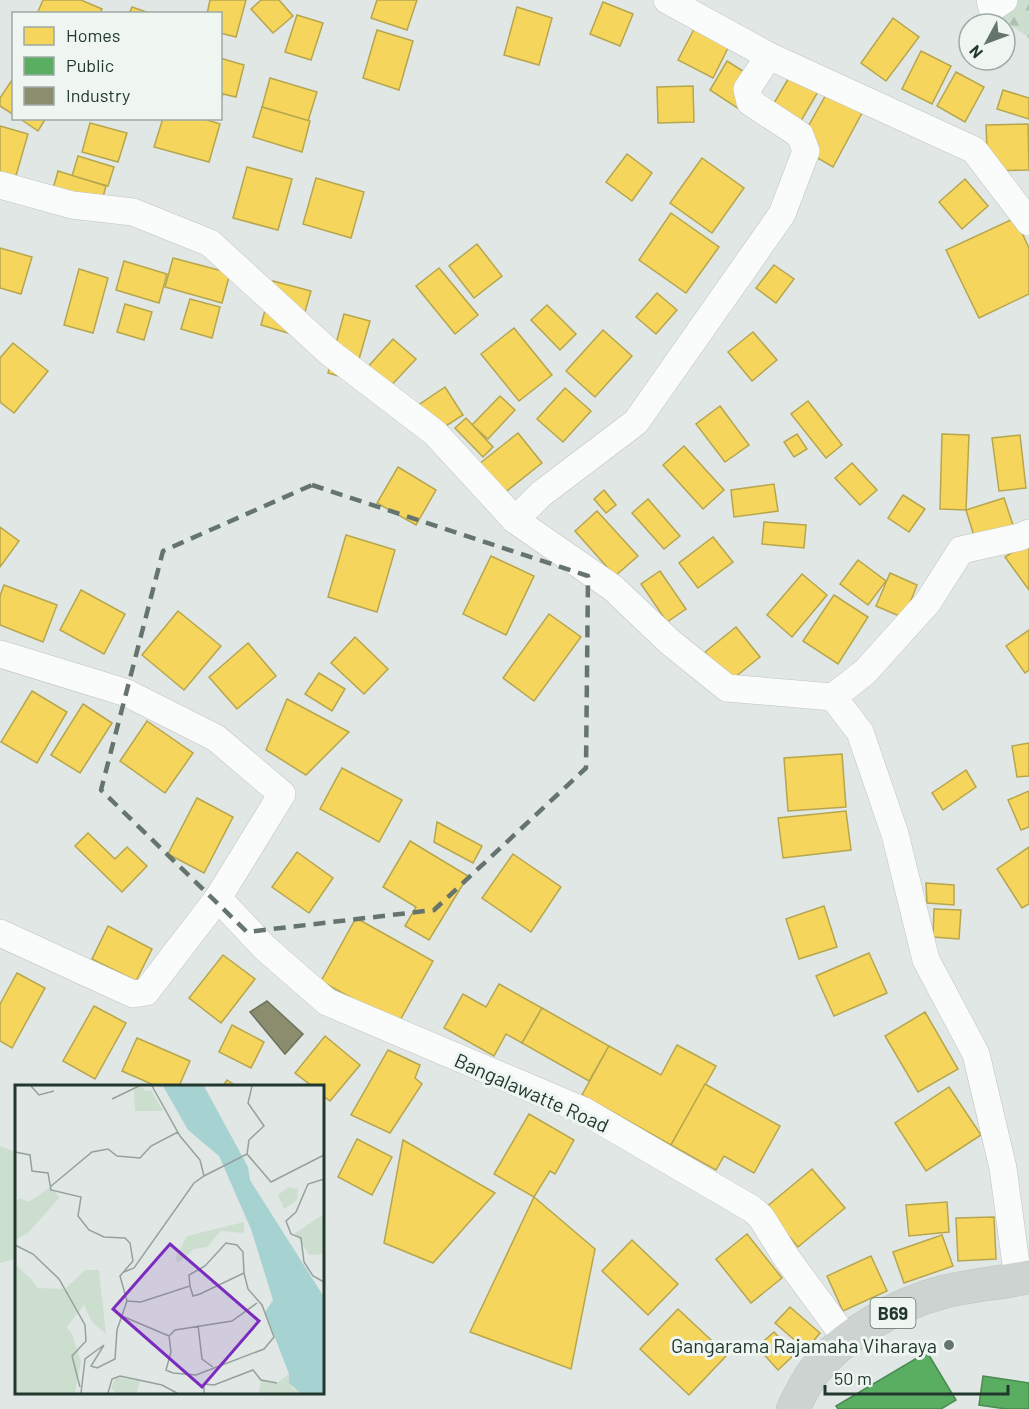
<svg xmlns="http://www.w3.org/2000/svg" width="1029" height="1409" viewBox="0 0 1029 1409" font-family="Barlow,sans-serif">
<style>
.forest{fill:url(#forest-firs)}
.green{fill:#ccdfcf}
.homes{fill:#f6d55c;stroke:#b6a64e;stroke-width:1.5}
.public{fill:#5aae61;stroke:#498b52;stroke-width:1.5}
.industry{fill:#8c8c6e;stroke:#6c735b;stroke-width:1.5}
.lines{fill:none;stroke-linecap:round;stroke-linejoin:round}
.street-casing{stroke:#bec4c1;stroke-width:28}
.primary-casing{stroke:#bcc3c0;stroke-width:34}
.street{stroke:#fafbfb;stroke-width:27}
.primary{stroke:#cdd3d1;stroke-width:33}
.marked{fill:none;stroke:#65756e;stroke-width:4.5;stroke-dasharray:12 8;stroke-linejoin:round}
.poi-dot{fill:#65756e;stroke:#eff6f2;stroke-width:2}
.labels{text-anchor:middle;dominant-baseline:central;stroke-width:6;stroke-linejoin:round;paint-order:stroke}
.shield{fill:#eff6f2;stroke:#60716a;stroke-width:1.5}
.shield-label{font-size:18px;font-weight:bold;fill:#22382f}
.street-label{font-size:20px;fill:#22382f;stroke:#eff6f2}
.poi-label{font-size:20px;fill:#22382f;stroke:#eff6f2;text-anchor:end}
.inset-road{fill:none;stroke:#95a19c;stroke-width:1.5}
.view{fill:#7b2cbf;fill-opacity:0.15;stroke:#7b2cbf;stroke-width:3}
.inset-edge{fill:none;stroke:#22382f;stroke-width:3}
</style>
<defs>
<pattern id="forest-firs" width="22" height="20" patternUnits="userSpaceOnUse" patternTransform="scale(1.5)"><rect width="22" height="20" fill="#ccdfcf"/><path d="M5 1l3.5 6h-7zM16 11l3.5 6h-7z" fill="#afc0b2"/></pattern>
</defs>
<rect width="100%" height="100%" fill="#e1e7e4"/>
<path class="forest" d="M1004,0H1029V38L1001,18Z"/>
<path class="green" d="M0,1146L16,1152V1259L0,1263Z"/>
<g class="homes">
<path d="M43,0H81L102,9L100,14H37Z"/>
<path d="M210,0H246L236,37L220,33V14H207Z"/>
<path d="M261,0H279L293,16L273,33L251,9Z"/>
<path d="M377,0H417L407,30L371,18Z"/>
<path d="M603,2L633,14L620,46L590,34Z"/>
<path d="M132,7L152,14H129Z"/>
<path d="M517,7L552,18L539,65L504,55Z"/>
<path d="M704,10L738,28L713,78L678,60Z"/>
<path d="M297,15L323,23L311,60L285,52Z"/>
<path d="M893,18L919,37L886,81L861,63Z"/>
<path d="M377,30L413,41L399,90L363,78Z"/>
<path d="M921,51L951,66L932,104L902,89Z"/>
<path d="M220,58L244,65L236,97L223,94L220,103Z"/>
<path d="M727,61L760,82L742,111L710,90Z"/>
<path d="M956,72L984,87L965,122L937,106Z"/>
<path d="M791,74L819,90L791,138L763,122Z"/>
<path d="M14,77V115L0,106V98Z"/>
<path d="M270,78L317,92L308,121L262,107Z"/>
<path d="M693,86L694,122L658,123L657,87Z"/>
<path d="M1003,90L1029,98V119L997,109Z"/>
<path d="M827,93L862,113L833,167L797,146Z"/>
<path d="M262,107L310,121L302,152L253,137Z"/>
<path d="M19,118H46L38,131Z"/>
<path d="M163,118H201L220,124L209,162L154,147Z"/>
<path d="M90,123L127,133L118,162L82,152Z"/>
<path d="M1028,124L1029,170L988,171L986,125Z"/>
<path d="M0,126L28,134L13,186L0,182Z"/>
<path d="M627,154L652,173L632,201L606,182Z"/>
<path d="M78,156L114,167L108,186L72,176Z"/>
<path d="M702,158L744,188L712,233L670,203Z"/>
<path d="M247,167L292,179L278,230L233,218Z"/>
<path d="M58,171L106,186L97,218L49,203Z"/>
<path d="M316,178L364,192L351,238L303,224Z"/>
<path d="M965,179L988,206L962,229L939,202Z"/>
<path d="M671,213L719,247L686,293L639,260Z"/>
<path d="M1015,218L1029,248V294L979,318L946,250Z"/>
<path d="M477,244L502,276L474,298L449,266Z"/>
<path d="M0,248L32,257L21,294L0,288Z"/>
<path d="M173,258L230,273L222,303L165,287Z"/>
<path d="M124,261L167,274L159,303L116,290Z"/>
<path d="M774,265L794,279L776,303L756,288Z"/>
<path d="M439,268L478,315L455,334L416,286Z"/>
<path d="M79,269L108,278L93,333L64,325Z"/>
<path d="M273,281L311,291L298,336L261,325Z"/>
<path d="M657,293L677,310L656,334L636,317Z"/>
<path d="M190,299L220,307L212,338L181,329Z"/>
<path d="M125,304L152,312L144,340L117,332Z"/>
<path d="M547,305L576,334L560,350L531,320Z"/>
<path d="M344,314L370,321L353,380L328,373Z"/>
<path d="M514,328L552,375L519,401L481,354Z"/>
<path d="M603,330L632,356L595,397L566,371Z"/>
<path d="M753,332L777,360L752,381L728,352Z"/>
<path d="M393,339L416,359L387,390L365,370Z"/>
<path d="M13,343L48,371L14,413L0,402V358Z"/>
<path d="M445,387L463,415L435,433L417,406Z"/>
<path d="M565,388L591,411L563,442L537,419Z"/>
<path d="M500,396L515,410L488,439L472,425Z"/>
<path d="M808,401L842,445L826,458L791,414Z"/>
<path d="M720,406L749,445L725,462L696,424Z"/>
<path d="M466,418L493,447L483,457L455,428Z"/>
<path d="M518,433L542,463L503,494L479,464Z"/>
<path d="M797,434L807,449L794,457L784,442Z"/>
<path d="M942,434L969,435L966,510L940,509Z"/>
<path d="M1020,435L1026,488L999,491L992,438Z"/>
<path d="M684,446L724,490L703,509L663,465Z"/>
<path d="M852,463L877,490L860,505L835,478Z"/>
<path d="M398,467L436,490L416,525L377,503Z"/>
<path d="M774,484L778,511L734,517L731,490Z"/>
<path d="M604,490L616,505L606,513L594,499Z"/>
<path d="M903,495L925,509L909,532L888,518Z"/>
<path d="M1004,498L1017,537L978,549L966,510Z"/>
<path d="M648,499L680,536L664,549L632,513Z"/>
<path d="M597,511L638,556L615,576L575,531Z"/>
<path d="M764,522L806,525L804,548L762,544Z"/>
<path d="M0,527L19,541L0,567Z"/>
<path d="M346,535L395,550L377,612L328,597Z"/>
<path d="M713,537L733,562L698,588L679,563Z"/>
<path d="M1029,542V590L1005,557Z"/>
<path d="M491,556L534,576L506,635L463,614Z"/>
<path d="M858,560L886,581L868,605L840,584Z"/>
<path d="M660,571L686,609L667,622L641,584Z"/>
<path d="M890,573L917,585L904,618L876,606Z"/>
<path d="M802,574L827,595L792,637L767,615Z"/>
<path d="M4,585L57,605L43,642L0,625V596Z"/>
<path d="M81,590L125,614L104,654L60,630Z"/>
<path d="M834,595L868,617L838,664L803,641Z"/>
<path d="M178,611L221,646L184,690L142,655Z"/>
<path d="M549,614L581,637L534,701L503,678Z"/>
<path d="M736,627L760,657L729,682L705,652Z"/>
<path d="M1029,630V670L1025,673L1006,646Z"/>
<path d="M355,637L388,669L364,694L331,663Z"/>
<path d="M248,643L276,676L237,709L209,677Z"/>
<path d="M319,673L345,689L332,711L305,694Z"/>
<path d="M32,691L67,712L37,763L1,742Z"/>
<path d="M287,699L349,732L306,775L266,750Z"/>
<path d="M83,704L112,723L80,773L51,755Z"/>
<path d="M147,721L193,753L165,793L120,761Z"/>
<path d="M1029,743V776L1017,777L1012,746Z"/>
<path d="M842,754L846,807L788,811L784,758Z"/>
<path d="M342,768L402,800L379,842L320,809Z"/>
<path d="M966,770L976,787L943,810L932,793Z"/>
<path d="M1029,791V827L1021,830L1008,800Z"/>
<path d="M197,798L233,817L204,873L168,854Z"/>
<path d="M846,811L851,850L783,858L778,818Z"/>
<path d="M437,822L482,846L473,863L434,842Z"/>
<path d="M88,833L115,859L127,847L147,866L122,892L75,846Z"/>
<path d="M410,841L468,876L429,940L405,926L416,907L383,887Z"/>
<path d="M1029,847V904L1022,908L997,869Z"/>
<path d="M297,852L333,878L309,913L272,887Z"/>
<path d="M513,854L561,887L531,932L482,898Z"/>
<path d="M926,883L954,885V905L927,903Z"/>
<path d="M824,906L837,947L799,959L786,919Z"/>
<path d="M934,909L961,910L959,939L933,937Z"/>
<path d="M356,918L433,961L398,1024L321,981Z"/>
<path d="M108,926L152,949L136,981L92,959Z"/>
<path d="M869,953L887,993L834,1016L816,976Z"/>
<path d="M223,955L255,979L221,1023L189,998Z"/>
<path d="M17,973L45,988L12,1048L0,1041V1004Z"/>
<path d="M499,984L542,1008L522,1043L506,1034L494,1056L444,1028L463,994L486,1007Z"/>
<path d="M94,1006L126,1023L95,1079L63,1061Z"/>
<path d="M542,1008L609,1046L589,1081L522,1043Z"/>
<path d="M925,1012L958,1069L918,1092L885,1036Z"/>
<path d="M232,1025L264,1042L251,1068L219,1052Z"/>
<path d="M325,1036L360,1065L330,1101L322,1095V1086H312L295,1073Z"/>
<path d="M137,1038L190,1061L179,1086H156L122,1071Z"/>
<path d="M677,1045L716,1066L671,1145L582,1095L609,1046L661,1075Z"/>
<path d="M388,1050L420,1065L415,1078L422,1084L390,1133L351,1115Z"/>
<path d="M227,1080L236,1086H223Z"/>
<path d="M705,1084L780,1126L754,1173L724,1156L716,1170L671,1145Z"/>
<path d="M949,1087L981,1135L926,1171L895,1123Z"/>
<path d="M529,1114L574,1140L555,1174L550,1171L534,1197L494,1174Z"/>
<path d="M357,1139L392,1157L372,1195L338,1177Z"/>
<path d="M403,1140L495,1193L433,1263L384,1243Z"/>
<path d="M812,1169L845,1208L798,1247L765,1208Z"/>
<path d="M534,1197L595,1249L571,1369L470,1332Z"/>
<path d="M947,1202L949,1232L909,1236L906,1205Z"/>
<path d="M994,1217L996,1259L958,1261L956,1218Z"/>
<path d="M747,1234L782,1278L751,1303L716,1259Z"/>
<path d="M942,1235L953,1266L904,1283L893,1252Z"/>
<path d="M632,1240L678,1284L648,1315L602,1271Z"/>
<path d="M871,1256L887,1291L843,1311L827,1276Z"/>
<path d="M790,1307L820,1333L806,1350L775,1323Z"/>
<path d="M678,1309L727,1355L689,1395L640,1349Z"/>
<path d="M774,1332L795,1354L778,1370L757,1347Z"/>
</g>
<g class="public">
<path d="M927,1352L956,1400L941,1409H838L836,1406Z"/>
<path d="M983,1376L1029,1383V1409H1006L979,1405Z"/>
</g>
<path class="industry" d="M267,1001L303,1034L285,1054L250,1012Z"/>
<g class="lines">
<g class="street-casing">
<g id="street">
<path d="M667,0L769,56L974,150L1029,222"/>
<path d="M990,0L992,8L1004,0"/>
<path d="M0,185L72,205L133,212L210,243L329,352L435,433L515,520L613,588L671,643L727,688L833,697L860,732L895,834L926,960L976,1054L1003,1168L1018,1279"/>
<path d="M515,520L541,494L636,422L782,214L806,151L800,135L750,102L747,89L769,56"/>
<path d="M0,654L127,693L216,738L282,794L218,898L146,992L133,994L0,933"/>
<path d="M833,697L865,672L928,602L961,550L1020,537L1029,533"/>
<path d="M218,898L265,948L327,1002L584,1111L752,1209L761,1217L786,1257L847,1340"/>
</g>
</g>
<g class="primary-casing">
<path id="primary" d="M793,1409C799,1397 805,1384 813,1373C842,1335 897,1304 943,1292C972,1285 1001,1283 1029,1277"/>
</g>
<use href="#street" class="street"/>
<use href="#primary" class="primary"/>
</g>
<path class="marked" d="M312,485L588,576L586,768L434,910L247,932L101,790L163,551Z"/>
<circle class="poi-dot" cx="949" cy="1345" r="6"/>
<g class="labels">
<rect class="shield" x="870.5" y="1298" width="45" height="30" rx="4.5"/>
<g class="shield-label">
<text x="893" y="1313">B69</text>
</g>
<g class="street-label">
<text transform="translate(532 1092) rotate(24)">Bangalawatte Road</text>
</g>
<g class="poi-label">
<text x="937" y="1345">Gangarama Rajamaha Viharaya</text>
</g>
</g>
<g transform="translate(15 1085)">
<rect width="309" height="309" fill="#e1e7e4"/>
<path d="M126,1L130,6L136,5L148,26H120L119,5ZM22,203L50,204L62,229L52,242Z" fill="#ccdfcf"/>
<path d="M35,102L45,112L13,148L0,155V117L5,113L14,117ZM309,129V169L294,170L280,148ZM0,179L16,194L57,249L66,277L60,308H1ZM70,185H84L91,249L77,237L69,220L62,229L50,204ZM101,292L125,296L122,308H101L96,303Z" fill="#ccdfcf"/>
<path d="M274,289L277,303L285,308H244L246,295L262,298Z" fill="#ccdfcf"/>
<path d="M273,102L283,104L282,115L269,124L263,110ZM229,137V148L206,146L192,162L179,164L163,178L160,174L172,151Z" fill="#ccdfcf"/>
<path d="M148,1H189L233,82L235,95L309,212V308H285L274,298V289L250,227L258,215L236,144L204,71L173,45Z" fill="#a6d3d2"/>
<path class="inset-road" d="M16,1L24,10L39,6M137,1L165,51L185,75L189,91M97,14L124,1M0,67L15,70L17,86L33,88L36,105L66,112L63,131L74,145L89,152L110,153L115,158L118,176L105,191L112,216L102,245L100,274L82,283L76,281L89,260L70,274L66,308M232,69L234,55L249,41L233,18L237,1M309,94L293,99L281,127L271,136L276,149L286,153L289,177L298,191L309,197M35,102L77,67L93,64L102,71L125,73L136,61L163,47M0,160L18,169L44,194L70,240L71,256L57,271L65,302M109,187L119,183L179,98L189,91L232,69L256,97L309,70M112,216L126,217L175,201L174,190L190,181L211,158L222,160L228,167L229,188L185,209L178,211L175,201M107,231L154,251L160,245L217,236L242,218M183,240L187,274L198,282M154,251L156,267L151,285L158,288L181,290L249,264L259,252L247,220L233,204L229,188M93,308L97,294L105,291L147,300L162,308M189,308V299L199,300L238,285L246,295L262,298"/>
<path class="view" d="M155,159L244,236L187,302L98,224Z"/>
<rect width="309" height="309" class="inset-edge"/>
</g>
<rect x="12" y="12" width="210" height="108" fill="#eff6f2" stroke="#9daaa4" stroke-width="1.5"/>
<rect x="24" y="27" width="30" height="18" fill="#f6d55c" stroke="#9daaa4" stroke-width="1.5"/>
<text x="66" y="42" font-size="18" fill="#22382f">Homes</text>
<rect x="24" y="57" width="30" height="18" fill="#5aae61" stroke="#9daaa4" stroke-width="1.5"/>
<text x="66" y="72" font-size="18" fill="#22382f">Public</text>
<rect x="24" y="87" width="30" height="18" fill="#8c8c6e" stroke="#9daaa4" stroke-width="1.5"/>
<text x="66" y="102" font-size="18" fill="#22382f">Industry</text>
<g transform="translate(987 42) rotate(229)"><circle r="28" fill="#eff6f2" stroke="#9daaa4" stroke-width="1.5"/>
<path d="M0-4.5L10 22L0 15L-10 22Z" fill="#65756e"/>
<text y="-9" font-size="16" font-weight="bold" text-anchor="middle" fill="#22382f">N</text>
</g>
<path d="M825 1385v9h183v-9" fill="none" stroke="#22382f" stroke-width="3"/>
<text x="834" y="1385" font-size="18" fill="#22382f" stroke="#eff6f2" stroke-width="4.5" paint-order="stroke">50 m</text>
</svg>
